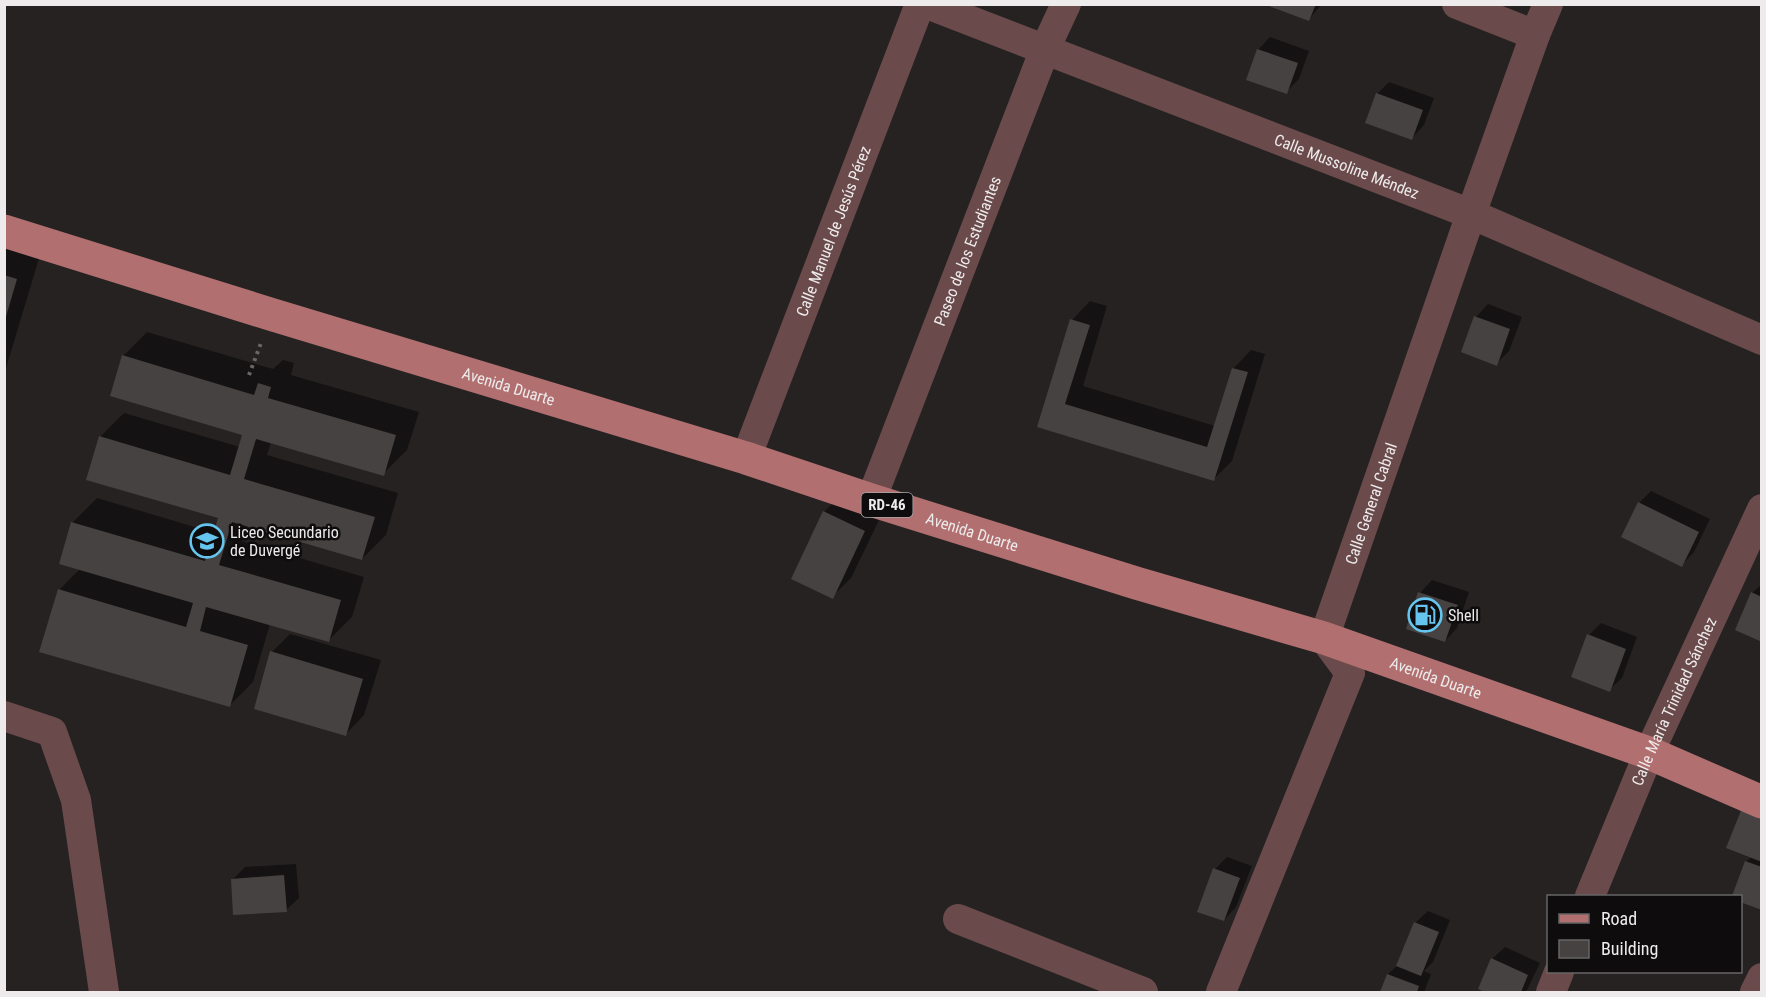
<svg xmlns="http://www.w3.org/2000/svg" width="1766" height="997" viewBox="0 0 1766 997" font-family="'Roboto Condensed',sans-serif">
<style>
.shadow{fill:#0007}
.building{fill:#464242}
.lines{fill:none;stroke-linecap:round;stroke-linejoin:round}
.path{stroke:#6b6767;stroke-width:4;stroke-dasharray:3 4.5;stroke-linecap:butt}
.minor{stroke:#6a4a4a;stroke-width:30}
.primary{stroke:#b16f70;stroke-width:33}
.labels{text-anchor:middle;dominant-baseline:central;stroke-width:5;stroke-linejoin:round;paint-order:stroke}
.shield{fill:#0e0c0c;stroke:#aaa8a8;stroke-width:1.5}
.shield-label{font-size:15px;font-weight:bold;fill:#edebeb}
.street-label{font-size:16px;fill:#edebeb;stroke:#0e0c0c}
.poi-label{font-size:16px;fill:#edebeb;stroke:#0e0c0c;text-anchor:start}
</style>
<rect width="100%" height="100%" fill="#262222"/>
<g class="shadow">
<path d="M1272,4H1322L1309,19Z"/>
<path d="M1270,37L1309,51L1299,79L1286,92L1258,50Z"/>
<path d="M1389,82L1434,98L1424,125L1412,138L1377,94Z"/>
<path d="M4,244L40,255L4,375Z"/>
<path d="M1090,301L1107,306L1083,386L1215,426L1233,369L1251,350L1265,354L1232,461L1214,479L1039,426L1072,320Z"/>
<path d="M1488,304L1522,317L1509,351L1496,364L1476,317Z"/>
<path d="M147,332L273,369L283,360L294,363L291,375L419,412L407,450L383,474L271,442L267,455L398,493L386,535L362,559L247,525L242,541L364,577L352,617L328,641L270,624L253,682L229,706L59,590L80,569L61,563L73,522L97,498L215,533L220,517L100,437L124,413L240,447L244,434L123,356Z"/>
<path d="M1651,491L1710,519L1694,552L1682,565L1639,503Z"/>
<path d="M843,493L883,512L851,578L832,597L824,512Z"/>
<path d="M1432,580L1469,592L1457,628L1445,641L1420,593Z"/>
<path d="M1762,584V640L1752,593Z"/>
<path d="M1601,623L1637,637L1622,678L1609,690L1589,635Z"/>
<path d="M290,634L381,660L364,715L346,734L272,652Z"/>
<path d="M1762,799V908L1740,896H1734L1746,862L1752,856Z"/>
<path d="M1227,857L1252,866L1236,907L1224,920L1215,869Z"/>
<path d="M296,864L299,898L286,910L233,879L245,867Z"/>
<path d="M1428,911L1450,920L1433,962L1424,971L1431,974L1424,992H1381L1388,974L1399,964L1415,923Z"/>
<path d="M1505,947L1540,963L1526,992H1487L1480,989L1492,959Z"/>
</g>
<g class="building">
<path d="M1270,4H1316L1309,21L1269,6Z"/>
<path d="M1257,49L1298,63L1287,94L1246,80Z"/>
<path d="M1376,93L1423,110L1412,140L1365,123Z"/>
<path d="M4,275L17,279L5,320H4Z"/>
<path d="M1474,316L1510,329L1497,366L1461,352Z"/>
<path d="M1070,319L1090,325L1065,404L1207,447L1232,368L1248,372L1214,481L1037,427Z"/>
<path d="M122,355L254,395L258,383L271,387L268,398L396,435L384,476L256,439L244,479L375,517L362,560L232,522L219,565L341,600L329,642L206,607L200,631L248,645L230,707L39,652L58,589L186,627L193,603L59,564L71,522L205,561L218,518L86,480L99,436L230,475L242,435L110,396Z"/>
<path d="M1638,502L1699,532L1682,567L1621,537Z"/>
<path d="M823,511L865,531L833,599L791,579Z"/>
<path d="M1418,592L1458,605L1445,642L1406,629Z"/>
<path d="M1751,592L1762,597V642L1735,630Z"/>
<path d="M1587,634L1626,649L1610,692L1571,677Z"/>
<path d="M270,651L363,679L346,736L254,709Z"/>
<path d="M1742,808L1762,816V862L1726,848Z"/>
<path d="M1745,861L1762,867V910L1740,902V896H1732Z"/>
<path d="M1213,868L1240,878L1224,921L1197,912Z"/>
<path d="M284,875L287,912L233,915L231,879Z"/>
<path d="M1414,922L1439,932L1421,976L1396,966Z"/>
<path d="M1491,958L1528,975L1521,992H1485L1478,989Z"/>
<path d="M1387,974L1419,986L1417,992H1380Z"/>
</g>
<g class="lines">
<path class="path" d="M249,375L261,343"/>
<g class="minor">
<path id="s1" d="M927,4L1471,214L1762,340"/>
<path d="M1457,4L1535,35"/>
<path id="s2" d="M746,458L920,4"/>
<path id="s3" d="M871,500L1045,49L1066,4"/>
<path d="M4,716L52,732L76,800L104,992"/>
<path id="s4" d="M1590,896L1649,753L1762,509"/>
<path d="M958,919L1143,992"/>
<path id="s5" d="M1221,992L1350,673L1324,638L1471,214L1535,35L1548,4"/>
<path d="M1551,992L1559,972"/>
<path d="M1755,992L1762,978"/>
</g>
<path class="primary" id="s6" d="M4,231L270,314L746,458L871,500L1136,583L1324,638L1649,753L1762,802"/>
</g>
<defs>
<g id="school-ring" transform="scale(1.725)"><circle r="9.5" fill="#0e0c0c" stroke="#65c5ee" stroke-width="1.5"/><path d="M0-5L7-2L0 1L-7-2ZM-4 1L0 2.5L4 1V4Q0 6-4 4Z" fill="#65c5ee"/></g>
<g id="fuel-ring" transform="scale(1.725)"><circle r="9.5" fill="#0e0c0c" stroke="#65c5ee" stroke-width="1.5"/><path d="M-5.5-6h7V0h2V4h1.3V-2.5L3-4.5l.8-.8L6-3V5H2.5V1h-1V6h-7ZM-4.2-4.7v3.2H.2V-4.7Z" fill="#65c5ee"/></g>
</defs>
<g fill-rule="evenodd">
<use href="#school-ring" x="207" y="541"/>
<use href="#fuel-ring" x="1425" y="615"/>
</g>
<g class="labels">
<rect class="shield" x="861.5" y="493" width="51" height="24" rx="4.5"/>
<g class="shield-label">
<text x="887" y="505">RD-46</text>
</g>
<g class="street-label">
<text stroke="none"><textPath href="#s1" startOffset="450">Calle Mussoline Méndez</textPath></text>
<text stroke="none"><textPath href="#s2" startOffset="243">Calle Manuel de Jesús Pérez</textPath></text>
<text stroke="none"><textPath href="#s3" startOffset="267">Paseo de los Estudiantes</textPath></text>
<text stroke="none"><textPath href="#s6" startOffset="528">Avenida Duarte</textPath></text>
<text stroke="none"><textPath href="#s5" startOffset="530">Calle General Cabral</textPath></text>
<text stroke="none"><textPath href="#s6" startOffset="1014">Avenida Duarte</textPath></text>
<text stroke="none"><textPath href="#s6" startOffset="1500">Avenida Duarte</textPath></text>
<text stroke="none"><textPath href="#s4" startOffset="212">Calle María Trinidad Sánchez</textPath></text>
</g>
<g class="poi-label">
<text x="230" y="532">Liceo Secundario<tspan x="230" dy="18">de Duvergé</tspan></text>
<text x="1448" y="615">Shell</text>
</g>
</g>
<rect width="1766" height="997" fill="none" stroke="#edebeb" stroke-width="12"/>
<rect x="1547" y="895" width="195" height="78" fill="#0e0c0c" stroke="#676565" stroke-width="1.5"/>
<rect x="1559" y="914" width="30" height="9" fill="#b16f70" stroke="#676565" stroke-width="1.5"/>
<text x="1601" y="925" font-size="18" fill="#edebeb">Road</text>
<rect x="1559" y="940" width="30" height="18" fill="#464242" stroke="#676565" stroke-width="1.5"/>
<text x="1601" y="955" font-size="18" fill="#edebeb">Building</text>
</svg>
